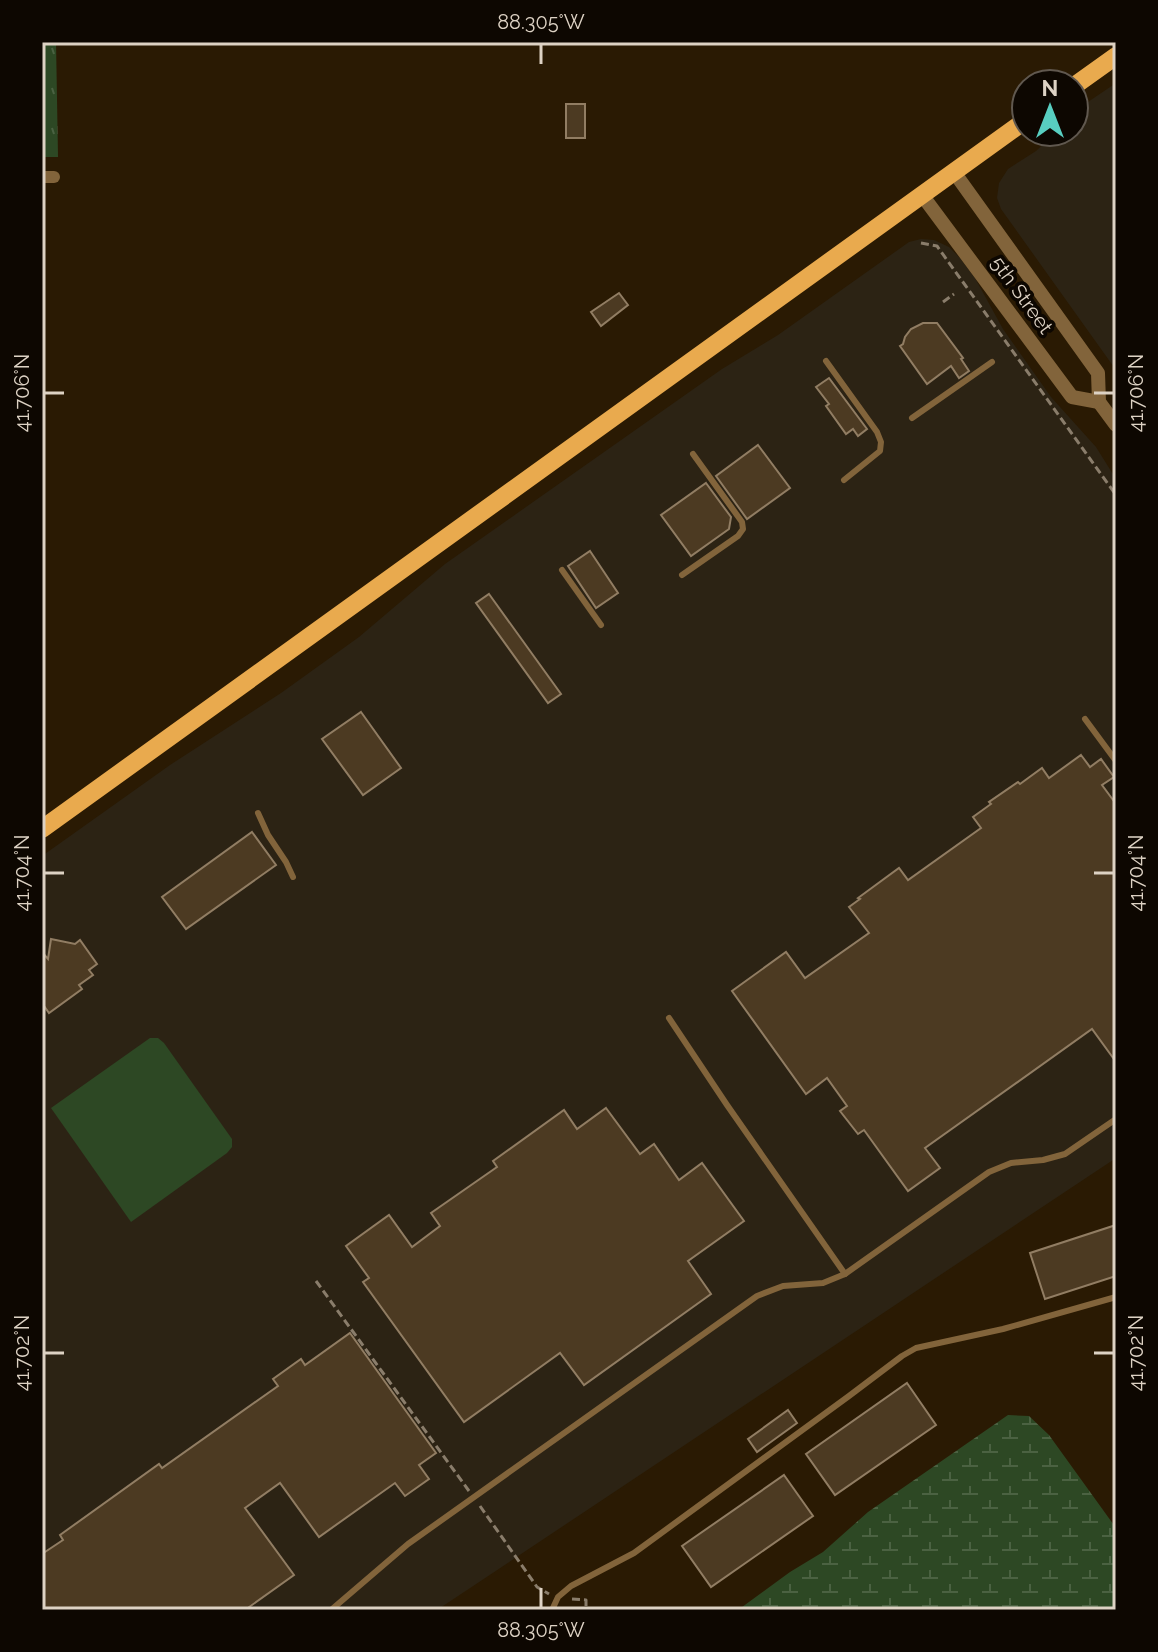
<svg xmlns="http://www.w3.org/2000/svg" width="1158" height="1652" viewBox="0 0 1158 1652" font-family="Raleway,sans-serif">
<style>
.commercial{fill:#2c2314}
.green{fill:#2d4824}
.wetland{fill:url(#wetland-marsh)}
.park{fill:url(#park-tufts)}
.building{fill:#4c3a22;stroke:#917d63;stroke-width:2}
.lines{fill:none;stroke-linecap:round;stroke-linejoin:round}
.path{stroke:#8a7d6b;stroke-width:3;stroke-dasharray:8 4;stroke-linecap:butt}
.service{stroke:#82643b;stroke-width:6}
.minor{stroke:#82643b;stroke-width:12}
.tertiary{stroke:#82643b;stroke-width:14}
.primary{stroke:#e9aa4e;stroke-width:18}
.ticks{fill:none;stroke:#ddd2c4;stroke-width:3}
.labels{text-anchor:middle;dominant-baseline:central;stroke-width:7;stroke-linejoin:round;paint-order:stroke}
.street-label{font-size:20px;fill:#ddd2c4;stroke:#0d0701}
.neatline{fill:none;stroke:#ddd2c4;stroke-width:3}
.ticks-label{font-size:20px;text-anchor:middle;fill:#ddd2c4}
</style>
<defs>
<pattern id="wetland-marsh" width="20" height="14" patternUnits="userSpaceOnUse" patternTransform="scale(2)"><rect width="20" height="14" fill="#2d4824"/><path d="M1 5h8M5 5V1M11 12h8M15 12V8" fill="none" stroke="#4b6242"/></pattern>
<pattern id="park-tufts" width="24" height="20" patternUnits="userSpaceOnUse" patternTransform="scale(2)"><rect width="24" height="20" fill="#2d4824"/><path d="M3 7l-1-3M5 7V3M7 7l1-3M15 17l-1-3M17 17v-4M19 17l1-3" fill="none" stroke="#4b6242"/></pattern>
</defs>
<rect width="100%" height="100%" fill="#2a1a03"/>
<g class="commercial">
<path d="M1116,83V370L1001,209L997,198L999,183L1008,169L1036,151L1056,132H1074V115L1085,104Z"/>
<path d="M921,239L934,240L949,247L960,258L975,278L1003,329L1051,397L1096,447L1116,479V1158L437,1610H42V856L170,765L281,693L359,637L445,564L722,369L778,335L909,242Z"/>
</g>
<path class="green" d="M150,1038H158L164,1043L232,1139V1147L227,1153L131,1222L51,1108Z"/>
<path class="wetland" d="M1008,1415L1029,1416L1049,1435L1116,1528V1610H738L790,1572L823,1552L868,1512Z"/>
<path class="park" d="M42,42H56L58,157H42Z"/>
<g class="building">
<rect x="566" y="104" width="19" height="34"/>
<path d="M619,293L628,305L601,326L591,312Z"/>
<path d="M923,323H937L963,358L961,359L969,371L959,378L951,366L927,384L900,346L903,344L905,337L911,329Z"/>
<path d="M829,378L867,429L858,436L853,429L846,434L826,406L829,404L816,387Z"/>
<path d="M758,445L790,488L747,519L716,476Z"/>
<path d="M706,483L731,517L729,529L691,556L661,515Z"/>
<path d="M590,551L618,593L596,608L568,566Z"/>
<path d="M489,594L561,694L548,703L476,603Z"/>
<path d="M361,712L401,768L363,795L322,739Z"/>
<path d="M1081,755L1090,767L1101,759L1114,777L1102,785L1116,804V1062L1092,1029L925,1148L940,1168L908,1191L864,1130L858,1134L840,1111L847,1106L827,1078L806,1094L732,991L786,952L805,978L869,933L849,907L860,899L858,898L899,868L908,880L981,828L973,817L991,804L989,802L1018,782L1020,784L1042,768L1049,778Z"/>
<path d="M252,832L276,865L186,929L162,897Z"/>
<path d="M51,939L75,944L80,940L97,964L89,970L93,975L79,985L82,989L49,1013L42,1003V952L48,959Z"/>
<path d="M606,1108L640,1154L654,1144L679,1180L702,1163L744,1221L688,1261L711,1294L584,1385L560,1353L464,1422L363,1282L369,1278L346,1246L389,1215L412,1247L440,1226L431,1213L497,1167L493,1161L564,1110L577,1129Z"/>
<path d="M1116,1225V1276L1045,1299L1030,1253Z"/>
<path d="M350,1333L436,1453L419,1465L429,1479L405,1496L395,1483L319,1537L280,1483L245,1508L294,1575L245,1610H42V1554L63,1540L60,1535L159,1464L162,1468L278,1386L273,1379L301,1359L305,1365Z"/>
<path d="M907,1383L936,1425L835,1495L806,1454Z"/>
<path d="M788,1410L797,1423L757,1452L748,1439Z"/>
<path d="M784,1475L813,1516L711,1587L682,1546Z"/>
</g>
<g class="lines">
<g class="path">
<path d="M921,243L937,246L1116,495"/>
<path d="M943,302L954,294"/>
<path d="M316,1281L469,1491"/>
<path d="M480,1506L537,1587L549,1594"/>
<path d="M572,1599L586,1600V1610"/>
</g>
<g class="service">
<path d="M826,361L877,432L881,442L880,451L844,480"/>
<path d="M912,418L992,362"/>
<path d="M562,570L601,625"/>
<path d="M682,575L738,536L743,529L742,522L693,454"/>
<path d="M1085,719L1116,761"/>
<path d="M258,813L268,835L286,862L293,877"/>
<path d="M669,1018L727,1105L845,1274"/>
<path d="M331,1610L408,1544L757,1296L783,1286L823,1283L845,1274L989,1172L1011,1163L1043,1160L1065,1154L1116,1119"/>
<path d="M552,1610L558,1597L571,1586L634,1553L849,1396L902,1356L916,1348L1003,1329L1116,1297"/>
</g>
<path class="minor" d="M42,177H54"/>
<g class="tertiary">
<path d="M954,172L1098,373L1099,402L1116,425"/>
<path d="M922,195L1072,397L1099,402"/>
</g>
<g class="primary">
<path d="M1074,86L1116,56"/>
<path d="M42,829L1026,120"/>
</g>
</g>
<path class="ticks" d="M541,44V64M44,393H64M1094,393H1114M44,873H64M1094,873H1114M44,1353H64M1094,1353H1114M541,1588V1608"/>
<g class="labels">
<g class="street-label">
<text transform="translate(1022 295) rotate(54)">5th Street</text>
</g>
</g>
<rect width="1158" height="1652" fill="none" stroke="#0d0701" stroke-width="88"/>
<g transform="translate(1050 108)"><circle r="38" fill="#0d0701" stroke="#60584f" stroke-width="2"/>
<path d="M0-6L14 30L0 20L-14 30Z" fill="#58cec0"/>
<text y="-12" font-size="22" font-weight="bold" text-anchor="middle" fill="#ddd2c4">N</text>
</g>
<rect x="44" y="44" width="1070" height="1564" class="neatline"/>
<g class="ticks-label">
<text x="541" y="29">88.305°W</text>
<text transform="translate(22 393) rotate(-90)" y="7">41.706°N</text>
<text transform="translate(1136 393) rotate(-90)" y="7">41.706°N</text>
<text transform="translate(22 873) rotate(-90)" y="7">41.704°N</text>
<text transform="translate(1136 873) rotate(-90)" y="7">41.704°N</text>
<text transform="translate(22 1353) rotate(-90)" y="7">41.702°N</text>
<text transform="translate(1136 1353) rotate(-90)" y="7">41.702°N</text>
<text x="541" y="1637">88.305°W</text>
</g>
</svg>
